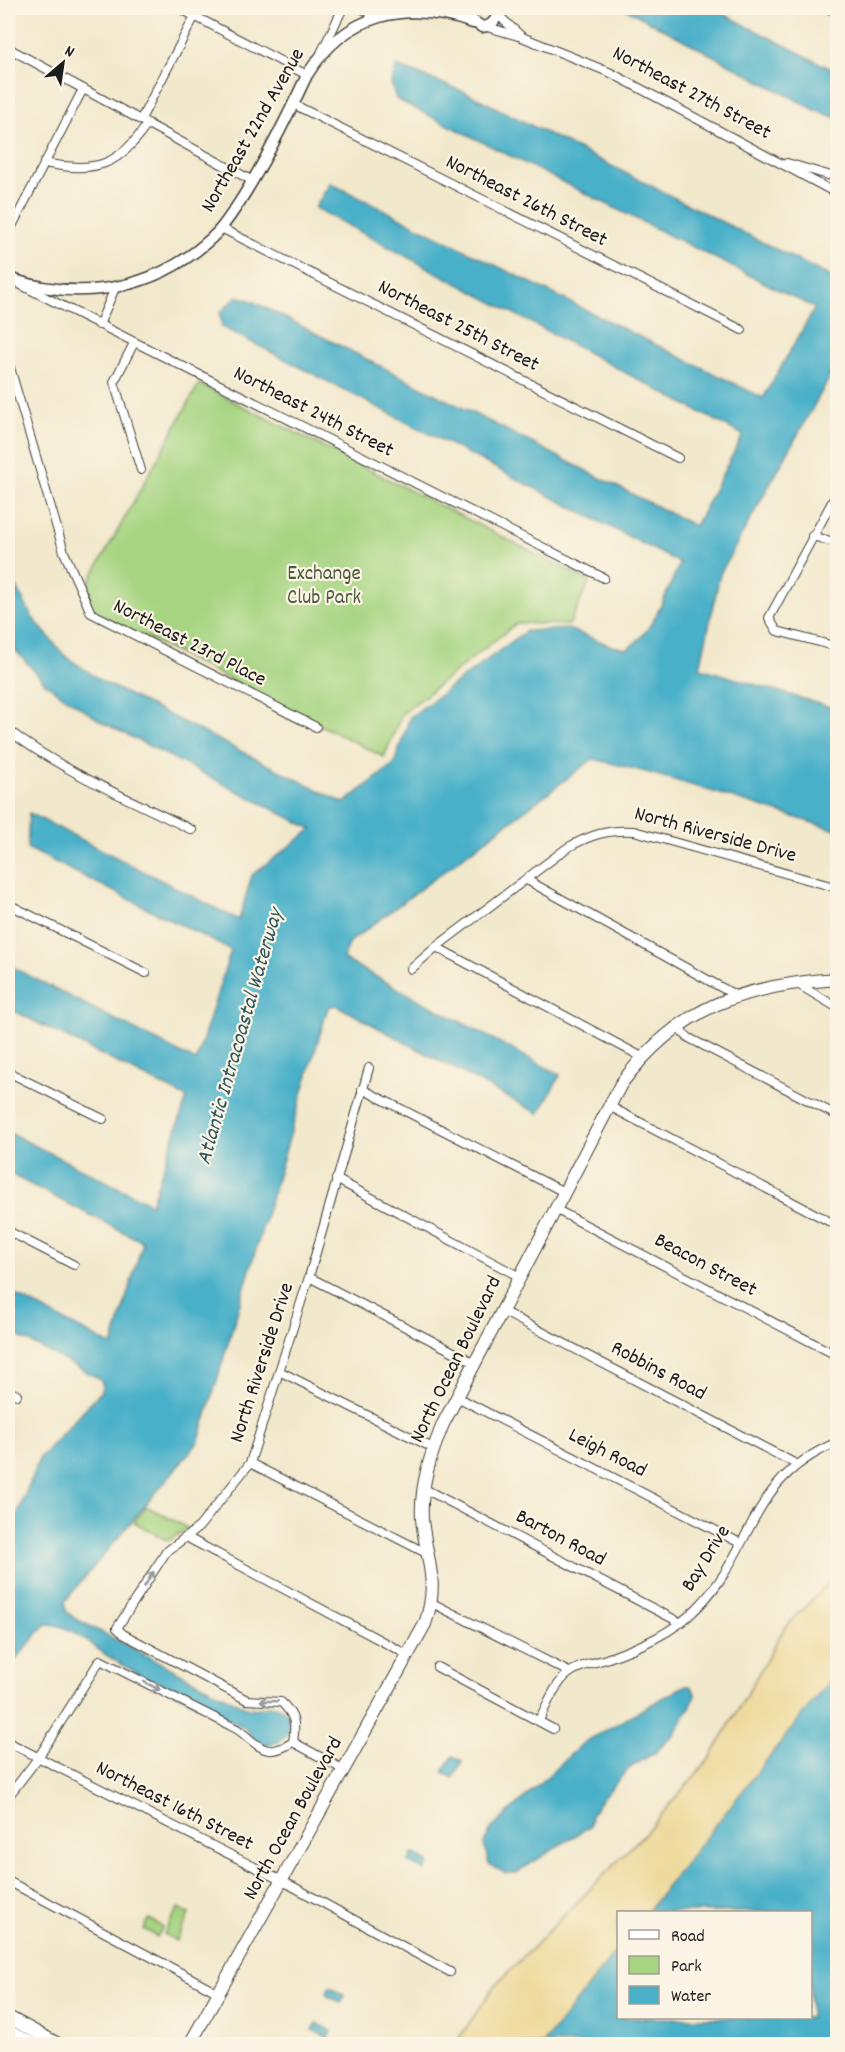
<svg xmlns="http://www.w3.org/2000/svg" width="845" height="2052" viewBox="0 0 845 2052" font-family="Dekko,sans-serif">
<style>
.green{fill:#a6d481;stroke:#61784e;stroke-width:1.5}
.sand{fill:#eeda9e;stroke:#857b5d;stroke-width:1.5}
.water{fill:#4ab0c9;stroke:#336672;stroke-width:1.5}
.lines{fill:none;stroke-linecap:round;stroke-linejoin:round}
.minor-casing{stroke:#3c3b36;stroke-width:10}
.tertiary-casing{stroke:#3c3b36;stroke-width:13}
.secondary-casing{stroke:#3c3b36;stroke-width:14}
.minor{stroke:#fff;stroke-width:8}
.tertiary{stroke:#fff;stroke-width:10}
.secondary{stroke:#fff;stroke-width:12}
.oneway{stroke:#999}
.labels{text-anchor:middle;dominant-baseline:central;stroke-width:4.5;stroke-linejoin:round;paint-order:stroke}
.street-label{font-size:21px;fill:#1c1c1c;stroke:#fcf5e5}
.park-label{font-size:21px;fill:#4c5c3f;stroke:#fcf5e5}
.water-label{font-size:22px;font-style:italic;fill:#2e5761;stroke:#fcf5e5}
</style>
<rect width="100%" height="100%" fill="#fcf5e5"/>
<filter id="ink" filterUnits="userSpaceOnUse"><feTurbulence type="fractalNoise" baseFrequency=".0167" numOctaves="2"/><feDisplacementMap in="SourceGraphic" scale="12" xChannelSelector="R" yChannelSelector="G"/><feConvolveMatrix kernelMatrix="1 2 1 2 8 2 1 2 1" color-interpolation-filters="sRGB"/></filter>
<filter id="wash" filterUnits="userSpaceOnUse"><feTurbulence type="fractalNoise" baseFrequency=".008" numOctaves="4" result="noise"/><feDisplacementMap in="SourceGraphic" scale="24" xChannelSelector="R" yChannelSelector="G"/><feGaussianBlur stdDeviation="1.35" result="paint"/><feColorMatrix in="noise" values="0 0 0 0 0 0 0 0 0 0 0 0 0 0 0 0 0 1.4 0 .05"/><feComposite in="paint" operator="in"/></filter>
<g filter="url(#wash)">
<rect width="100%" height="100%" fill="#f2e8cc"/>
<g class="green">
<path d="M199,384L590,581L569,625L517,623L402,714L384,757L89,609L88,584Z"/>
<path d="M146,1506L188,1528L168,1541L134,1522Z"/>
<path d="M178,1908L190,1914L176,1941L164,1934Z"/>
<path d="M149,1919L163,1927L157,1937L144,1929Z"/>
</g>
<path class="sand" d="M837,1575V1672L649,1912H618V1953L551,2044H447L457,2041L494,1987L646,1832L711,1757L785,1627Z"/>
<g class="water">
<path d="M624,8H712L837,72V118L815,110Z"/>
<path d="M397,66L467,93L837,280V364L720,574L700,668L837,709V830C756,807 676,777 593,759L350,942L343,959L560,1075L539,1114L336,1005L328,1007L199,1441L65,1601L67,1612L76,1619L228,1698C235,1701 243,1707 250,1708C261,1711 270,1701 282,1709C303,1724 279,1753 258,1742C252,1739 249,1732 245,1728C199,1704 151,1683 108,1656C89,1644 70,1624 47,1624L43,1627L10,1667L8,1666V1525L14,1523L39,1459L101,1391L103,1384L98,1378L8,1331V1291L112,1346L143,1242L8,1173V1132L151,1204L187,1098L8,1008V965L196,1061L231,950L27,848L29,813L239,920L252,875L312,829L102,722L46,684L8,642V570L32,617L64,655L103,682L344,803L394,764L410,717L526,631L568,629L612,646L627,649C655,632 666,591 680,563L222,327L220,313L237,296L252,301L695,526L743,435L315,208L330,183L763,398L815,308L396,99L391,83Z"/>
<path d="M837,1671V2044H543L618,1948V2018H810V1912H647Z"/>
<path d="M684,1686H690L695,1693V1698L675,1733L656,1752L628,1769L600,1801L591,1814L590,1826L516,1873H505L489,1864L484,1844L491,1829L583,1743Z"/>
<path d="M453,1756L462,1761L453,1778L443,1772Z"/>
<path d="M413,1853L429,1863L425,1871L408,1862Z"/>
<path d="M330,1987L345,1996L341,2003L326,1995Z"/>
<path d="M317,2023L332,2031L328,2038L313,2030Z"/>
</g>
</g>
<g filter="url(#ink)">
<g class="lines">
<g class="minor-casing">
<g id="minor">
<path d="M179,8L307,75"/>
<path d="M360,8L375,15"/>
<path d="M827,8L838,13"/>
<path d="M487,27L522,37L497,14"/>
<path d="M522,37L611,73L838,194"/>
<path d="M8,48L251,180"/>
<path d="M321,53L343,8"/>
<path d="M293,104L742,330"/>
<path d="M141,119L199,8"/>
<path d="M44,163C95,173 119,167 148,123"/>
<path d="M787,163L838,178"/>
<path d="M221,228L678,458"/>
<path d="M8,234L83,89"/>
<path d="M21,285L604,578"/>
<path d="M99,325L115,288"/>
<path d="M134,343L114,382L141,470"/>
<path d="M8,361L64,552L91,613L316,727"/>
<path d="M838,491L769,618L777,631L838,647"/>
<path d="M812,536L838,543"/>
<path d="M8,730C63,772 130,799 192,830"/>
<path d="M527,880L735,995"/>
<path d="M8,904L146,973"/>
<path d="M436,947L642,1057"/>
<path d="M411,969L436,947L567,848C590,835 608,829 634,831L838,888"/>
<path d="M796,983L838,1008"/>
<path d="M675,1026L689,1038L838,1116"/>
<path d="M8,1072L103,1119"/>
<path d="M362,1089L564,1192"/>
<path d="M609,1106L838,1226"/>
<path d="M336,1179L520,1277"/>
<path d="M555,1209L838,1356"/>
<path d="M8,1231L74,1265"/>
<path d="M309,1277L475,1363"/>
<path d="M502,1311L796,1464"/>
<path d="M279,1371L433,1448"/>
<path d="M8,1391L17,1395"/>
<path d="M457,1397L740,1543"/>
<path d="M250,1463L428,1554"/>
<path d="M423,1488L681,1623"/>
<path d="M188,1538L408,1655"/>
<path d="M432,1603L569,1672"/>
<path d="M437,1667L553,1729"/>
<path d="M539,1720C547,1705 555,1684 568,1674C577,1666 594,1663 606,1659C639,1647 672,1634 697,1608C755,1550 747,1479 838,1442"/>
<path d="M8,1742L292,1886L450,1972"/>
<path d="M293,1742L344,1770"/>
<path d="M8,1797L38,1758L100,1660L237,1729C259,1745 265,1760 293,1742C296,1724 295,1715 281,1702L247,1700L123,1634L117,1628L166,1552L199,1527L250,1463L309,1277L369,1068"/>
<path d="M8,1881L219,1993"/>
</g>
</g>
<g class="tertiary-casing">
<g id="tertiary">
<path d="M471,8L470,19L482,27C493,26 499,18 496,8"/>
<path d="M8,278C72,300 140,293 195,252C204,245 215,236 222,227C253,187 285,122 307,75C346,13 405,0 473,23"/>
</g>
</g>
<g class="secondary-casing">
<g id="secondary">
<path d="M8,2017L58,2044"/>
<path d="M8,2031L33,2044"/>
<path d="M190,2044L425,1624C440,1580 426,1561 422,1519C420,1485 431,1454 443,1424L621,1084C679,1006 744,985 838,979"/>
</g>
</g>
<use href="#minor" class="minor"/>
<use href="#tertiary" class="tertiary"/>
<use href="#secondary" class="secondary"/>
</g>
<defs><path id="oneway-shaft" d="M-6 0H5M1.5-3L5.5 0L1.5 3" fill="none" stroke-width="1.6" stroke-linecap="round" stroke-linejoin="round" transform="scale(1.5)"/></defs>
<g class="oneway">
<use href="#oneway-shaft" transform="translate(149 1579) rotate(-58)"/>
<use href="#oneway-shaft" transform="translate(152 1686) rotate(27)"/>
<use href="#oneway-shaft" transform="translate(269 1701) rotate(-178)"/>
</g>
</g>
<g class="labels">
<g class="street-label">
<text transform="translate(691 94) rotate(28)">Northeast 27th Street</text>
<text transform="translate(254 131) rotate(-60)">Northeast 22nd Avenue</text>
<text transform="translate(526 202) rotate(27)">Northeast 26th Street</text>
<text transform="translate(458 327) rotate(27)">Northeast 25th Street</text>
<text transform="translate(313 413) rotate(27)">Northeast 24th Street</text>
<text transform="translate(189 644) rotate(27)">Northeast 23rd Place</text>
<text transform="translate(715 836) rotate(15)">North Riverside Drive</text>
<text transform="translate(705 1266) rotate(28)">Beacon Street</text>
<text transform="translate(457 1360) rotate(-64)">North Ocean Boulevard</text>
<text transform="translate(263 1363) rotate(-72)">North Riverside Drive</text>
<text transform="translate(658 1372) rotate(28)">Robbins Road</text>
<text transform="translate(607 1454) rotate(27)">Leigh Road</text>
<text transform="translate(560 1539) rotate(28)">Barton Road</text>
<text transform="translate(707 1559) rotate(-58)">Bay Drive</text>
<text transform="translate(174 1807) rotate(27)">Northeast 16th Street</text>
<text transform="translate(294 1819) rotate(-61)">North Ocean Boulevard</text>
</g>
<g class="park-label">
<text x="324" y="575">Exchange<tspan x="324" dy="24">Club Park</tspan></text>
</g>
<g class="water-label">
<text transform="translate(241 1037) rotate(-74)">Atlantic Intracoastal Waterway</text>
</g>
</g>
<rect width="845" height="2052" fill="none" stroke="#fcf5e5" stroke-width="30"/>
<rect x="617" y="1911" width="195" height="108" fill="#fcf5e5" stroke="#a29e95" stroke-width="1.5"/>
<rect x="629" y="1930" width="30" height="9" fill="#ffffff" stroke="#a29e95" stroke-width="1.5"/>
<text x="671" y="1941" font-size="18" fill="#1c1c1c">Road</text>
<rect x="629" y="1956" width="30" height="18" fill="#a6d481" stroke="#a29e95" stroke-width="1.5"/>
<text x="671" y="1971" font-size="18" fill="#1c1c1c">Park</text>
<rect x="629" y="1986" width="30" height="18" fill="#4ab0c9" stroke="#a29e95" stroke-width="1.5"/>
<text x="671" y="2001" font-size="18" fill="#1c1c1c">Water</text>
<g transform="translate(63 63) rotate(29)" stroke="#fcf5e5" stroke-width="4.5" paint-order="stroke">
<path d="M0-4.5L10 22L0 15L-10 22Z" fill="#1c1c1c"/>
<text y="-9" font-size="16" font-weight="bold" text-anchor="middle" fill="#1c1c1c">N</text>
</g>
</svg>
